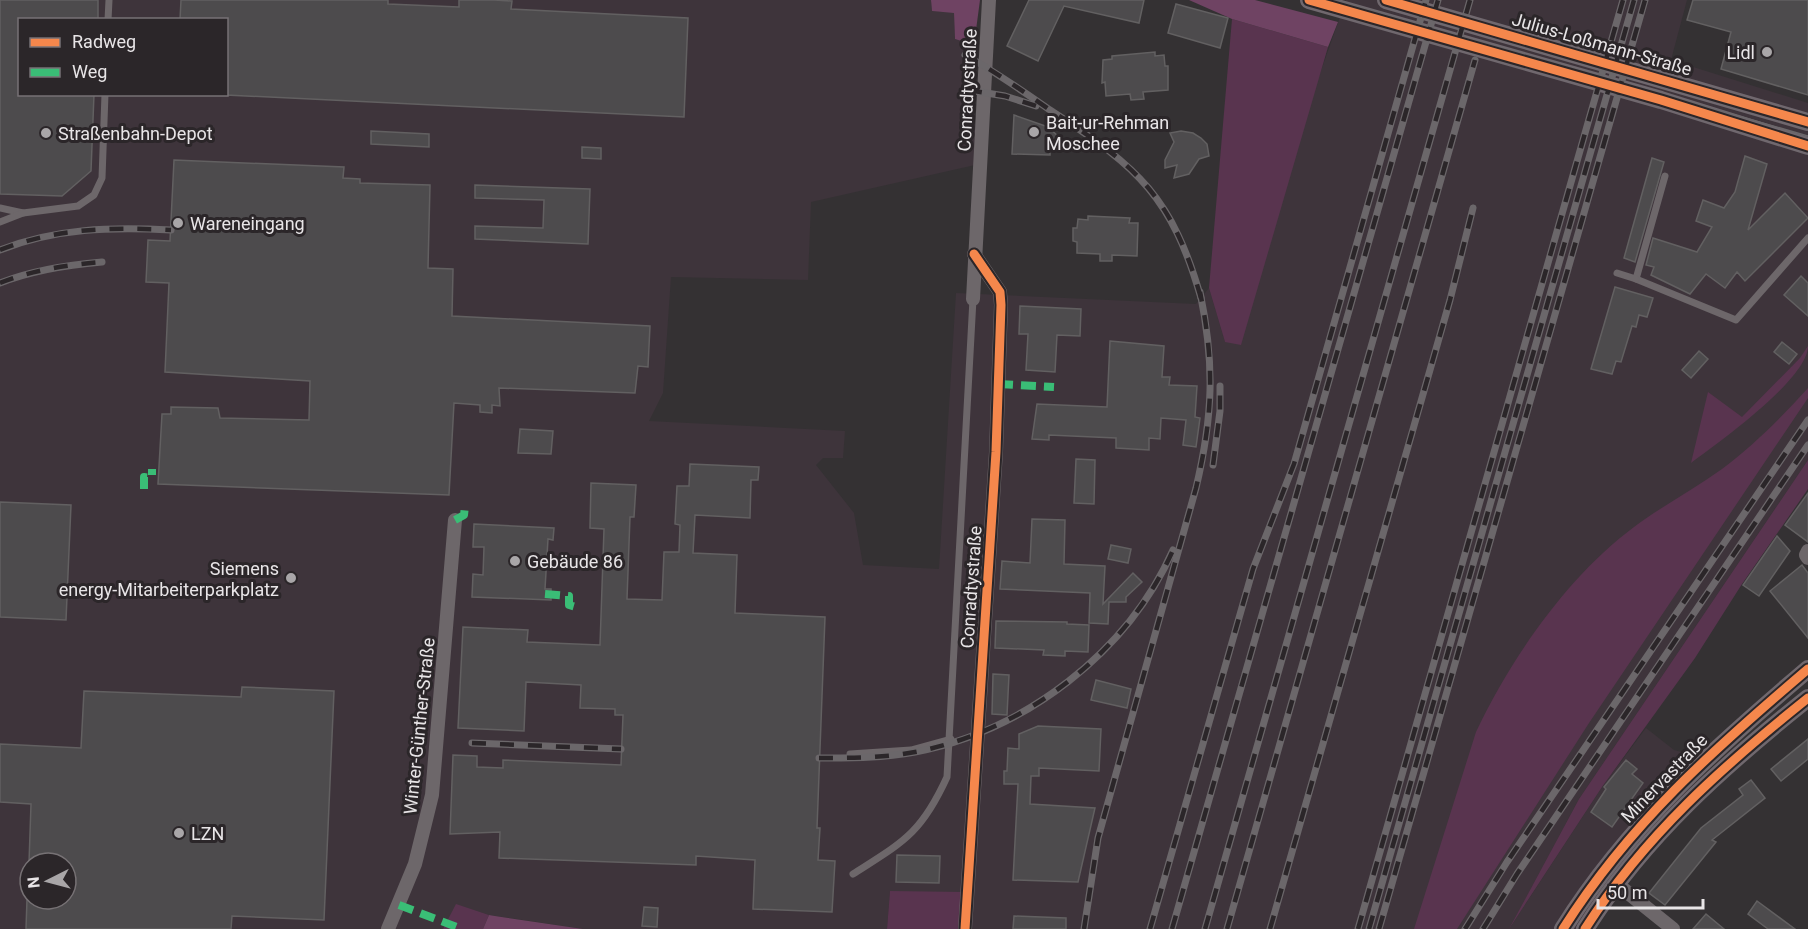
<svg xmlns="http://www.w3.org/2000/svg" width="1808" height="929" viewBox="0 0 1808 929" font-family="Roboto,sans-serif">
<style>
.built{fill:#3e343b;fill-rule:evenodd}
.green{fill:#59344f}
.forest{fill:#6f4363}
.building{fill:#4d4b4d;stroke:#626061;stroke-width:1.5}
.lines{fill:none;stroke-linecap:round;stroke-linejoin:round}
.service{stroke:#6d676a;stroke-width:7}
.minor{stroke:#6d676a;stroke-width:14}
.secondary{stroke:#70686e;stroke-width:18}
.tram{stroke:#6b676a;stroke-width:1.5}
.rail-casing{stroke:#6b676a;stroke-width:7}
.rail{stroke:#2b2629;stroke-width:4.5;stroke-dasharray:14;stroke-linecap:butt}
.quiet{stroke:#3abd76;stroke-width:8;stroke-dasharray:15 8;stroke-linecap:butt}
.cycleway-casing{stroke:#2b2629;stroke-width:13}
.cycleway{stroke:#f5874c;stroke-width:9}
.poi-dot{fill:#a9a6a8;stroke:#2b2629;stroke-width:2}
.labels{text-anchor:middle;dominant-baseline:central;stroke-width:6;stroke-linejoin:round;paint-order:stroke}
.street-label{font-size:18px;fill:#e8e5e7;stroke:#2b2629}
.poi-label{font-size:18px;fill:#e8e5e7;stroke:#2b2629;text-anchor:start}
</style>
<rect width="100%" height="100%" fill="#343133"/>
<path class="built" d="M0,0H931L932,11L954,12L955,39L974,45L975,165L811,202L808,280L671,277L663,393L649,421L845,431L843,458H823L816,465L854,513L863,565L939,569L956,293L1196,304L1209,288L1225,342L1346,0H1687L1671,60L1808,103V460L1579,799L1511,926L1602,787L1646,728L1674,750L1692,755L1705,773L1653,826L1610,879L1576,929H962L890,892L887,929H583L489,915L457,905L443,929H0ZM20,20H226V94H20ZM30,863H66V899H30Z"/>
<g class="green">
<path d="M1232,19L1328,47L1241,345L1225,342L1209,288Z"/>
<path d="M1808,346C1808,379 1718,443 1691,463L1708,392L1742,417L1800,358Z"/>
<path d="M1808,388V398L1589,723L1457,929H1414L1476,732C1511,658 1568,576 1634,527C1662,506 1693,490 1722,469C1753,446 1782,417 1808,388Z"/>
<path d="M1808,460V489L1742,584L1695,658L1602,787L1509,929L1579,799Z"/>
<path d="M890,891L964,892L962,929H887Z"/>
<path d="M456,904L489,915L483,929H443Z"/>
</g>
<g class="forest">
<path d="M931,0H980L974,45L955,39L954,13L932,11Z"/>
<path d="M1189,0H1255L1338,22L1328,47L1232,19Z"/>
<path d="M489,915L495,916L583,929H483Z"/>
</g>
<g class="building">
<path d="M0,0H98V20H20V94H94L91,171L62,196L0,194Z"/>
<path d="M181,0H388V4L459,7V0H494L512,1L511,9L688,18L684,117L226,95V20H180Z"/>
<path d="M1029,0H1144L1139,23L1064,6L1038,61L1007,46Z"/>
<path d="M1693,0H1808V95L1721,69L1731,32L1687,20Z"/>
<path d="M1176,4L1228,18L1220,48L1168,33Z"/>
<path d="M1155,52V56L1164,55L1165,66H1168V90L1143,92L1144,99L1131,100L1130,94L1106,96L1105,82L1102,83L1103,60L1112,59V56Z"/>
<path d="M1014,115L1048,127L1073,150H1050V155L1012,154Z"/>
<path d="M371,131L429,134V147L371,144Z"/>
<path d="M1181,131L1193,133L1201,138L1207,144L1209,156L1199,159L1189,174L1174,178L1177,165L1165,168V160L1174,142L1170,133Z"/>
<path d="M582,147L601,148V159L582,158Z"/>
<path d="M1745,156L1767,164L1748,230L1785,193L1808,218L1745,281L1737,272L1725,288L1706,274L1690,294L1651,275L1654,267L1646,265L1653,238L1697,252L1712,227L1696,221L1703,200L1724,208L1735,192Z"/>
<path d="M1652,158L1664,162L1635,262L1624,258Z"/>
<path d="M174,160L344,167L343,178L360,179V183L430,185L428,268L453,269L452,316L650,326L648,367L638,366L635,393L499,388L500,406L492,405V413L480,412V405L454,403L449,495L158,484L162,414H171V407L218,408L220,418L309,420L310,381L165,372L169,283L146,282L148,240L170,241Z"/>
<path d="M475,185L590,189L588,244L475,239V226L543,228L544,200L475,198Z"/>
<path d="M1088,216L1130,218L1129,223H1138L1137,256L1112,255V261H1100V254L1077,253V242L1073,241V228H1077L1078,219L1088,220Z"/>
<path d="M1801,276L1808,283V316L1784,295Z"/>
<path d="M1615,287L1653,298L1647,317L1639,315L1636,327L1632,326L1621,362L1616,361L1612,374L1591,369Z"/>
<path d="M1020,306L1081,309L1080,336L1057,335L1055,372L1026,370L1028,334H1019Z"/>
<path d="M1110,341L1164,346L1162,377H1170L1169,385L1197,386L1195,417L1200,418L1196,447L1183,445L1186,420L1161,418L1160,439L1149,438V450L1116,448V438L1049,435V440L1032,439L1037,404L1107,407Z"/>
<path d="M1782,342L1797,354L1789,364L1774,352Z"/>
<path d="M1699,351L1708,359L1691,378L1682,370Z"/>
<path d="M520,429L553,431L551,454L518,453Z"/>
<path d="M1076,459L1095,460L1094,504L1074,503Z"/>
<path d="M690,464L759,467L758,480H751L750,518L695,515L693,553L737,555L735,613L825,617L817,828H820L818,860L835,861L832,912L753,909L755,860L696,856V865L499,858L500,832L450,834L453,755L477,756V767L503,768V760L621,765L623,715H615V709L580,708L581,685L526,682L524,731L458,728L463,627L528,630L527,642L600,645L604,529L590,528L591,483L636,485L634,517H630L627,599L662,600L664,552H679L680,525L675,524L677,486H689Z"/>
<path d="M1808,493V542L1785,525Z"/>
<path d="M0,502L71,505L66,620L0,617Z"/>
<path d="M1032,519L1065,520L1064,564L1105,566L1103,604L1133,573L1142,582L1126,597V602H1109L1108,624L1089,623L1090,593L1000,589L1002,561L1030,563Z"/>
<path d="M474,524L554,528L553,540L548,539L545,589H551V600L472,597L473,574L483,575L484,547H473Z"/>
<path d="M1777,536L1790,551L1759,596L1743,585Z"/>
<path d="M1111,545L1131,549L1128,563L1108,559Z"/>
<path d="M1802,565L1808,573V638L1770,591Z"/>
<path d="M996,621L1067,622V624L1089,625L1088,652L1065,651V656L1043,655L1044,650L995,648Z"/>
<path d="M993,674L1009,675L1007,715L992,714Z"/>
<path d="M1096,680L1131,689L1127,708L1091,700Z"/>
<path d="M242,687L334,691L324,920L232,916L231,929H26L27,899H66V863H29L31,804L0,802V744L81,748L84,691L241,697Z"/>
<path d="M1038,726L1101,729L1099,771L1039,768V776H1031L1030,804L1095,808L1078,882L1013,880L1018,784H1004V771H1007L1008,748L1019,749V734Z"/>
<path d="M1808,739V759L1781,781L1771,769Z"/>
<path d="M1626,760L1637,769L1632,774L1643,783L1612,827L1591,812L1606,789L1604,787Z"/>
<path d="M1751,780L1765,798L1712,840L1716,842L1665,905L1649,893L1701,828L1743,795L1739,789Z"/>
<path d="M897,855L940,856L939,883L896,882Z"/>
<path d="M1757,901L1795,929H1768L1748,914Z"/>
<path d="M644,907L658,908L657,927L642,926Z"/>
<path d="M1706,914L1724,929H1693Z"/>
<path d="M1014,916L1066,918V929H1013Z"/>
</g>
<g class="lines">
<g class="service">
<path d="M108,20L109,0"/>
<path d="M1665,176L1636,279L1736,320L1808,238"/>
<path d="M0,208L23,213"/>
<path d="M0,222L23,213L78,206L94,195L102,178L105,94"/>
<path d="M1617,273L1636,279"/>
<path d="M850,754L911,750L951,739"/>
<path d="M853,874C903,842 921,834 947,777L973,299"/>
</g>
<g class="minor">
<path d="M973,299L989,0"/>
<path d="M1808,551L1806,555L1808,558"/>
<path d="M1617,884L1673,929"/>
<path d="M388,929L415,864L432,795L455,520"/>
<path d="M965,929L996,452L1001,305L1000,292L974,254"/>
</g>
<g class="secondary">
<path d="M1309,0L1661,100L1808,146"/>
<path d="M1386,0L1808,122"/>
<path d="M1563,929C1629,824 1714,749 1808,669"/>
<path d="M1585,929C1644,836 1723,766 1808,698"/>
</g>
<path class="tram" d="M1335,0L1808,136"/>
<g class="rail-casing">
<g id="rail">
<path d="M965,55C996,72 1024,92 1053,112C1139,168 1172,197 1201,298"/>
<path d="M968,90L1005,96L1036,106"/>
<path d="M0,250C56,228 111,227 171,230"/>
<path d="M0,283C33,270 66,265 102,262"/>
<path d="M1213,465L1220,411V386"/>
<path d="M472,743L621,749"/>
<path d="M819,758C851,758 884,758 915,752C1025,731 1128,652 1173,550"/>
<path d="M1084,929L1098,838L1196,488C1213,416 1215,365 1200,292"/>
<path d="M1150,929L1253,569L1294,464L1426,0"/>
<path d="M1172,929L1438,0"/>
<path d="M1205,929L1470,0"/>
<path d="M1227,929L1475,60"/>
<path d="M1270,929L1450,300L1473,208"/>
<path d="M1358,929L1623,0"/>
<path d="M1369,929L1634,0"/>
<path d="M1379,929L1645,0"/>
<path d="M1465,929L1507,862L1808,420"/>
<path d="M1483,929L1517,874L1808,445"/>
</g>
</g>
<use href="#rail" class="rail"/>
<g class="quiet">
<path d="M998,384L1054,387"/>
<path d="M144,489V477L152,478V469"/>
<path d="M455,520L464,515L465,506"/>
<path d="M545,594L569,596V605L576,607"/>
<path d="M399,905L462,929"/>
</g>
<g class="cycleway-casing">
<g id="cycleway">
<path d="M1309,0L1661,100L1808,146"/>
<path d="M1386,0L1808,122"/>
<path d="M965,929L996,452L1001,305L1000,292L974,254"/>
<path d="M1563,929C1629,824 1714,749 1808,669"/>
<path d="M1585,929C1644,836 1723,766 1808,698"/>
</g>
</g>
<use href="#cycleway" class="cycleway"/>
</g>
<g class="poi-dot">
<circle cx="1767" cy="52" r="6"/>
<circle cx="1034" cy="132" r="6"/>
<circle cx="46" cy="133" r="6"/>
<circle cx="178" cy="223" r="6"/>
<circle cx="515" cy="561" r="6"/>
<circle cx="291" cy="578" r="6"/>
<circle cx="179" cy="833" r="6"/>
</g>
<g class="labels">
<g class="street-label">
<text transform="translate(1602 44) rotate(16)">Julius-Loßmann-Straße</text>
<text transform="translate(967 90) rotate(-87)">Conradtystraße</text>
<text transform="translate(971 587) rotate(-86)">Conradtystraße</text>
<text transform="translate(419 726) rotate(-84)">Winter-Günther-Straße</text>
<text transform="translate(1664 778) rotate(-46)">Minervastraße</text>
</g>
<g class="poi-label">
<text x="1755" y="52" text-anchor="end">Lidl</text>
<text x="1046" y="122">Bait-ur-Rehman<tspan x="1046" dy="21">Moschee</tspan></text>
<text x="58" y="133">Straßenbahn-Depot</text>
<text x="190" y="223">Wareneingang</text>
<text x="527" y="561">Gebäude 86</text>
<text x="279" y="568" text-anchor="end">Siemens<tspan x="279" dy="21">energy-Mitarbeiterparkplatz</tspan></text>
<text x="191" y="833">LZN</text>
</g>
</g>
<rect x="18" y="18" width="210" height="78" fill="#2b2629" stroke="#777275" stroke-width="1.5"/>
<rect x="30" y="38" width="30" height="9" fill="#f5874c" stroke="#777275" stroke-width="1.5"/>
<text x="72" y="48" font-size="18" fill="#e8e5e7">Radweg</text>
<rect x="30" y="68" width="30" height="9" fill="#3abd76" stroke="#777275" stroke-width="1.5"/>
<text x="72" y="78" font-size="18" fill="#e8e5e7">Weg</text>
<g transform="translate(48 881) rotate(264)"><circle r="28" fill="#2b2629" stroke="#777275" stroke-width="1.5"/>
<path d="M0-4.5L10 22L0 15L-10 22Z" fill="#a9a6a8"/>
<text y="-9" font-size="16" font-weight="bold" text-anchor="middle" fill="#e8e5e7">N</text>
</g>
<path d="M1598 899v9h105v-9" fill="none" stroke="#e8e5e7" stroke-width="3"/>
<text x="1607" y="899" font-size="18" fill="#e8e5e7" stroke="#2b2629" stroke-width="4.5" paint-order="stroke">50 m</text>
</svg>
